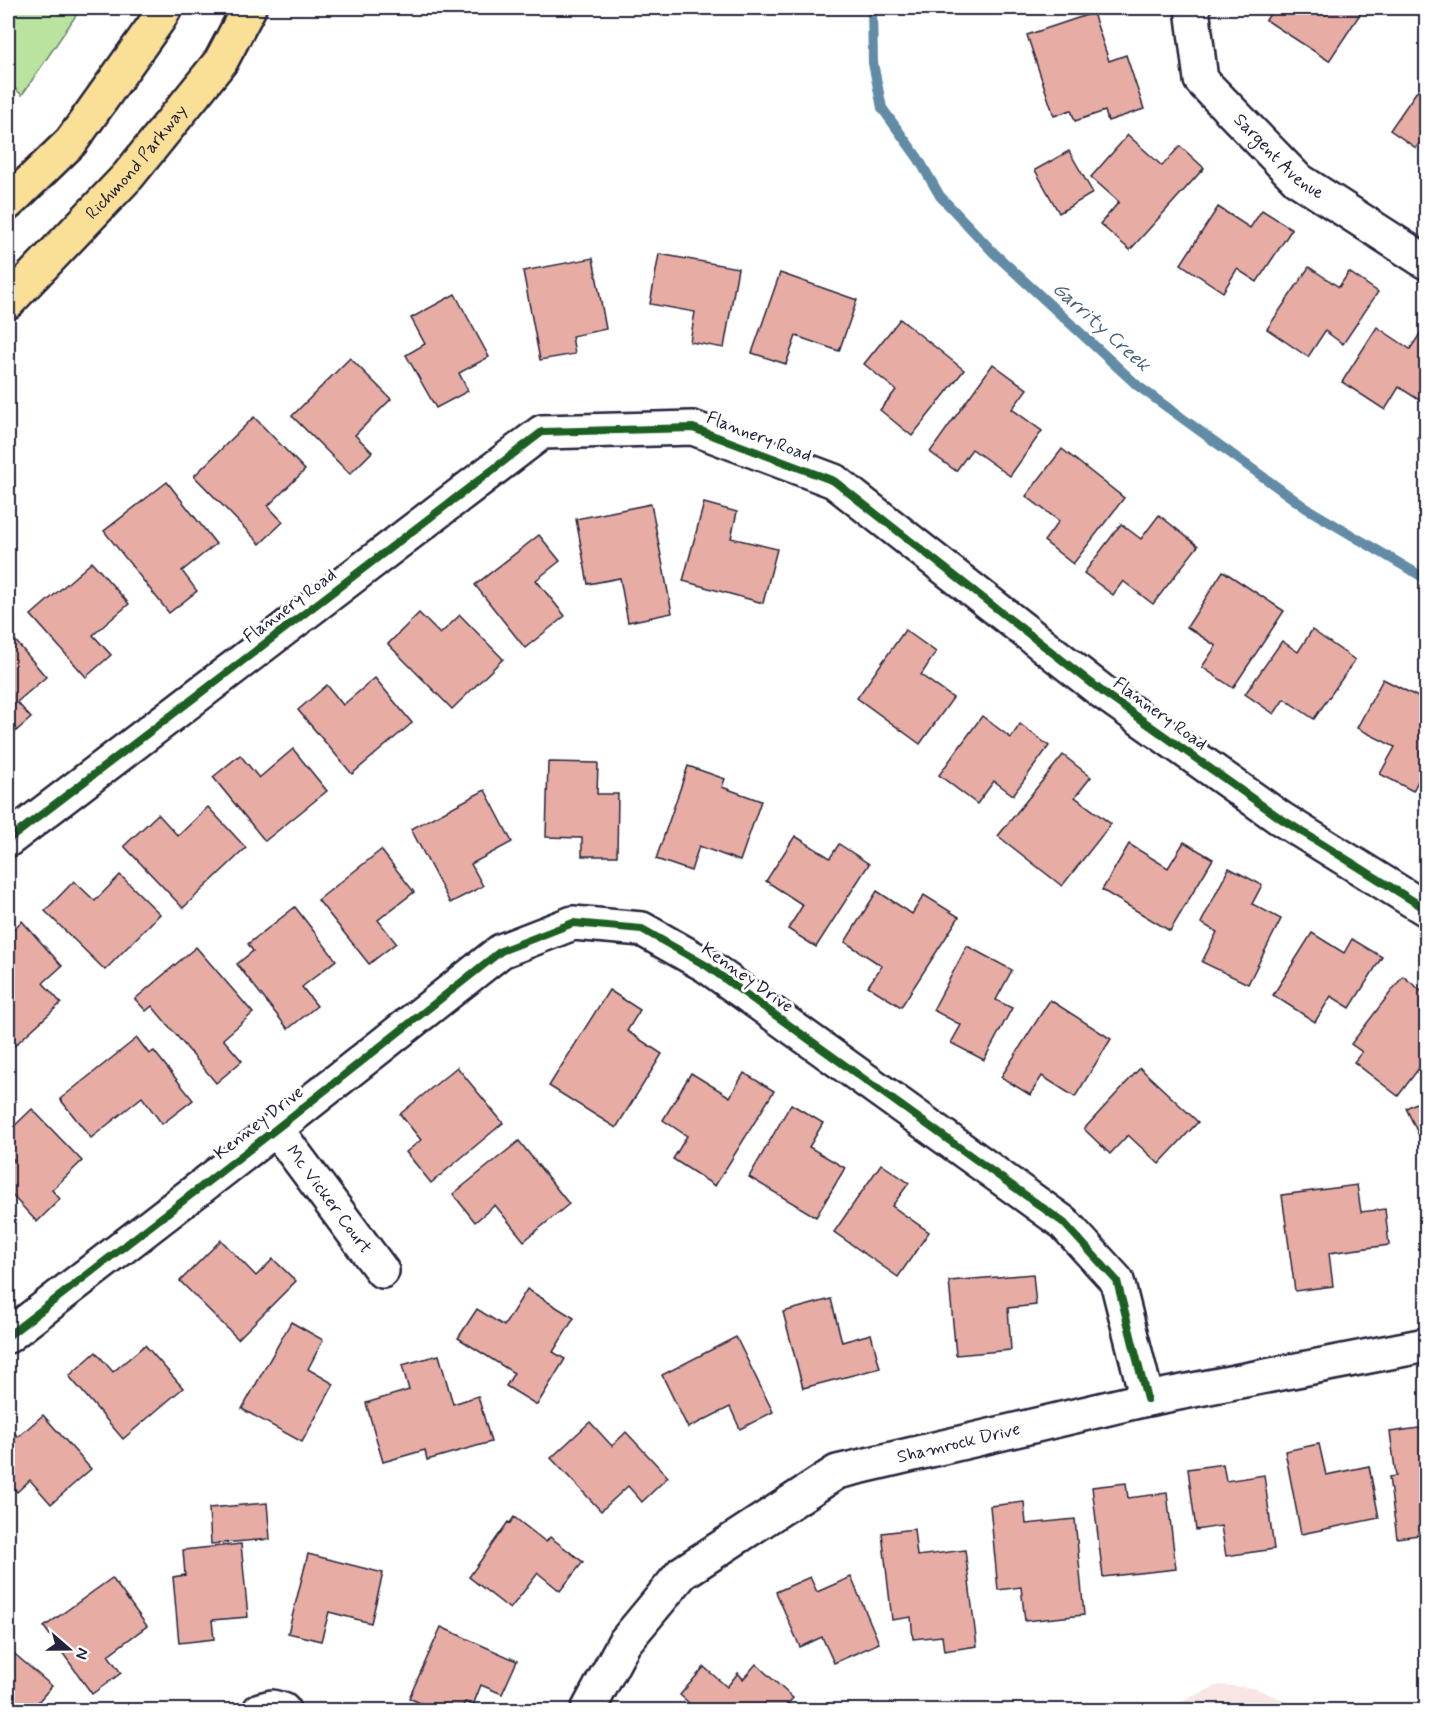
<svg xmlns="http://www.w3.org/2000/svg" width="1434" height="1718" viewBox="0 0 1434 1718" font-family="Mynerve,sans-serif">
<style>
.built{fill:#f8e6e4}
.green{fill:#b9e39f;stroke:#6e826d;stroke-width:1.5}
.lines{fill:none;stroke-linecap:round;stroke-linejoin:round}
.stream{stroke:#628ca6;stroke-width:10}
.building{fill:#e7ada5;stroke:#22223b;stroke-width:1.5}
.minor-casing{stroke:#22223b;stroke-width:38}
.highway-casing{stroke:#22223b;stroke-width:38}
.minor{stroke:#fff;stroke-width:33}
.highway{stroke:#fadf96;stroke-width:33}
.cycleway-casing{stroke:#fff;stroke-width:11}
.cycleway{stroke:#1b5e20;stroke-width:8}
.labels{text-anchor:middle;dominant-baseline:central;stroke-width:6;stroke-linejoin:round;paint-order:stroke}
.street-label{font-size:18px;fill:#22223b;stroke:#fff}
.water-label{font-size:20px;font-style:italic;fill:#47607a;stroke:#fff}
</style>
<rect width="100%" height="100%" fill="#fff"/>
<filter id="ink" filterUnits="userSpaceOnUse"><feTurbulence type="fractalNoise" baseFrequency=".0167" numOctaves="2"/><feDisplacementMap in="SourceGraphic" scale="12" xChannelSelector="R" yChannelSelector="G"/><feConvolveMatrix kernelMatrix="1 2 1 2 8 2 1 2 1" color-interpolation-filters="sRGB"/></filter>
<g filter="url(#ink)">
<path class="built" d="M1219,1685L1254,1688L1286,1701L1295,1710H1161Z"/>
<path class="green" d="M8,8H81L22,95L8,82Z"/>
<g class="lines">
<path class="stream" d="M872,8L873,63L882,108L918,158L940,196L994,253L1138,386L1306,508L1426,579"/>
</g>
<g class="building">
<path d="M1274,8H1364L1329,61L1266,20Z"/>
<path d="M1093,13L1109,61L1126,55L1144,109L1108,121L1105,111L1075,121L1071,110L1054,116L1027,35Z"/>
<path d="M1426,78V133L1416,148L1390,130Z"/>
<path d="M1128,135L1162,166L1180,146L1204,168L1130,250L1100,224L1119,202L1091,177Z"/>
<path d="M1069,151L1093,193L1059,213L1035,170Z"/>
<path d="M1218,207L1250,228L1262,210L1292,229L1257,282L1237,269L1223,292L1181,264Z"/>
<path d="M659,254L738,268L724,348L690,342L695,312L650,304Z"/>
<path d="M593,258L606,329L572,336L575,354L540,360L523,271Z"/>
<path d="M1309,267L1339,287L1349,272L1378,292L1343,344L1325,331L1308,357L1267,329Z"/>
<path d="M780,273L857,300L839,351L796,336L786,364L752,353Z"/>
<path d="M455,294L489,357L459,373L468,391L436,408L406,355L425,344L411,318Z"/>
<path d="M900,319L964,370L912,436L880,410L896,390L864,364Z"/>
<path d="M1377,327L1410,349L1424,328L1426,330V389L1419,400L1399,387L1385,410L1342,382Z"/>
<path d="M350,358L391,399L355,435L372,452L350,474L292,416Z"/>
<path d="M993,364L1027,389L1012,409L1042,431L1010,476L972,449L956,471L930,452Z"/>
<path d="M254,417L305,470L268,506L283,522L260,544L194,476Z"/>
<path d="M1426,424V445L1417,438Z"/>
<path d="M1062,449L1124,498L1073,564L1044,541L1059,521L1026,496Z"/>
<path d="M167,482L216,544L182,571L197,591L169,613L104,531Z"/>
<path d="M704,503L737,512L731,538L777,549L763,603L683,581Z"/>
<path d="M651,504L672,613L628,622L620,578L588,584L576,519Z"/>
<path d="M1159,515L1198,546L1153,604L1123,581L1113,595L1084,573L1121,524L1141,539Z"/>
<path d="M539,535L560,561L536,580L565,616L525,648L475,585Z"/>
<path d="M92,562L129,604L93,635L111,655L86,677L31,615Z"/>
<path d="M1223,571L1284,611L1233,688L1202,667L1216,646L1187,627Z"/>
<path d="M419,613L440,634L460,615L503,659L452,709L388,644Z"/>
<path d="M905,630L936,652L921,675L953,698L920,744L857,698Z"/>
<path d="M1312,630L1355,660L1314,719L1284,699L1274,714L1245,694L1282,641L1298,652Z"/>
<path d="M8,632L46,677L17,702L31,718L8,738Z"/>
<path d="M375,678L412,723L352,774L298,710L327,685L343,705Z"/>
<path d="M1383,679L1426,701V765L1413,791L1380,774L1395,747L1357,728Z"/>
<path d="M982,716L1011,738L1020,724L1049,746L1013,795L994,781L977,804L939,775Z"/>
<path d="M293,749L327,791L265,841L213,777L240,755L259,778Z"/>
<path d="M1063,755L1091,777L1075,797L1111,824L1062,886L998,836Z"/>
<path d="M548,762L598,763L597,794H618L617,856H582V838L546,837Z"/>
<path d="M688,766L725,779L722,787L761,801L740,861L699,846L691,871L656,859Z"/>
<path d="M485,790L512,842L471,864L483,886L450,903L411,829Z"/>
<path d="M208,807L246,848L183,908L124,846L158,814L178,836Z"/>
<path d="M795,836L830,858L839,844L869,864L816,947L788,929L803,905L766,881Z"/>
<path d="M1184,842L1213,859L1170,931L1102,890L1129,844L1168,868Z"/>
<path d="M381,850L414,892L378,920L396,943L369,964L318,900Z"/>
<path d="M1229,868L1262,885L1252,904L1281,919L1248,984L1202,962L1217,932L1201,923Z"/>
<path d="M120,875L160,914L105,970L45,911L74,881L95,901Z"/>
<path d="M877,891L912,914L924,895L959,917L901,1007L868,986L882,966L845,942Z"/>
<path d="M295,907L336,960L302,987L317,1006L288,1029L237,964L253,951L248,944Z"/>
<path d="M22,921L62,966L43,983L61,1003L12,1048L8,1043V934Z"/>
<path d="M1312,933L1344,953L1352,939L1382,957L1350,1008L1331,996L1315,1022L1273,995Z"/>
<path d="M967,946L1012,970L996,1000L1012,1008L984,1060L951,1043L961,1025L933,1010Z"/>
<path d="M196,947L253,1013L223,1039L242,1061L216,1083L152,1006L146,1011L135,999Z"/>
<path d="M1403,976L1426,995V1010L1421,1017L1426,1022V1059L1398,1096L1354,1062L1362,1052L1351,1044Z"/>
<path d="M609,990L640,1010L627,1031L662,1054L616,1128L549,1086Z"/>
<path d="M1050,1000L1111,1039L1075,1097L1042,1076L1030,1095L1001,1077Z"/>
<path d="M137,1038L149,1054L154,1051L193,1100L162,1124L142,1097L91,1138L60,1099Z"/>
<path d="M457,1067L503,1123L431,1183L406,1152L421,1140L400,1114Z"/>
<path d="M1140,1068L1198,1122L1159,1164L1128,1135L1110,1154L1084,1129Z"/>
<path d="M691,1073L730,1097L744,1073L774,1091L715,1186L673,1159L687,1136L663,1120Z"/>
<path d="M1426,1098V1150L1406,1108Z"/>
<path d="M791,1104L823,1123L809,1147L845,1168L816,1217L749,1177Z"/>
<path d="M32,1109L82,1161L52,1190L60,1199L37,1222L8,1191V1166L14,1160L8,1154V1132Z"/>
<path d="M519,1141L569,1204L524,1241L495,1205L475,1222L453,1194Z"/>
<path d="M881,1164L909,1183L892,1206L929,1232L898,1277L834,1232Z"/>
<path d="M1357,1185L1361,1212L1385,1209L1389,1245L1329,1253L1333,1286L1295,1291L1282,1195Z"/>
<path d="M221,1240L256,1276L273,1259L296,1281L238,1339L180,1281Z"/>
<path d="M1033,1274L1036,1305L1008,1308L1011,1350L956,1355L949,1281Z"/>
<path d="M527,1289L574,1318L553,1352L565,1359L537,1405L506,1386L514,1373L458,1338L477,1309L504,1326Z"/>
<path d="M831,1299L842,1342L871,1334L880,1368L803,1388L783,1312Z"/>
<path d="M291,1322L323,1340L308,1369L334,1384L302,1442L242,1409Z"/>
<path d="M736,1337L773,1412L740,1429L730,1407L688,1428L662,1375Z"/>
<path d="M145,1345L183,1388L123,1439L69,1376L96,1352L113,1372Z"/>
<path d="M439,1355L453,1404L478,1396L491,1442L427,1460L425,1450L383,1462L366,1403L409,1390L402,1365Z"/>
<path d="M43,1415L91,1469L51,1504L30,1480L17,1492L8,1482V1425L18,1437Z"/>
<path d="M590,1422L612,1446L626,1432L668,1477L642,1502L628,1486L601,1511L551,1458Z"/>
<path d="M1426,1427V1534L1397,1538L1389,1477L1396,1476L1390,1432Z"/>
<path d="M1319,1444L1326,1475L1369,1466L1379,1518L1301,1534L1285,1451Z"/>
<path d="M1223,1464L1226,1481L1264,1475L1274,1549L1226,1556L1221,1526L1196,1530L1188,1469Z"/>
<path d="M1126,1483L1128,1498L1167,1493L1176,1569L1103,1577L1092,1487Z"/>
<path d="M1024,1502L1026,1524L1075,1519L1084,1615L1025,1621L1021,1587L998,1590L990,1506Z"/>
<path d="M267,1503L270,1539L211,1544L209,1508Z"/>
<path d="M514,1517L546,1542L550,1537L583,1562L560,1591L538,1573L510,1609L469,1577L508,1522L510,1523Z"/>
<path d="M914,1529L917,1556L965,1550L977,1646L944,1651L942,1636L913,1639L911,1617L892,1620L882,1533Z"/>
<path d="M241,1544L248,1617L212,1620L214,1639L179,1643L173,1577L185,1575L183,1550Z"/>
<path d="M308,1554L383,1573L371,1623L329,1612L321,1641L288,1633Z"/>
<path d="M810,1577L817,1592L851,1577L879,1643L834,1663L822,1637L800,1647L776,1592Z"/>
<path d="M112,1578L147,1626L108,1655L121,1673L92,1694L44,1627Z"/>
<path d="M441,1627L517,1661L502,1694L481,1685L473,1705L465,1702L461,1710H436L409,1698Z"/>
<path d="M10,1650L52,1686L31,1710H8V1653Z"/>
<path d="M756,1664L793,1698L782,1710H697L680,1695L704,1667L727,1687L738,1673L743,1679Z"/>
</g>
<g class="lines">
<g class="minor-casing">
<g id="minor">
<path id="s1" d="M1192,8L1201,80L1297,179L1426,262"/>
<path d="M8,840L542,432L693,428L834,481L1104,693L1280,818L1426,909"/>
<path id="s2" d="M276,1129L382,1271"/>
<path d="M8,1336L276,1129L501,951L573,923L642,929L707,966L1064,1223L1117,1281L1147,1399"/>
<path d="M260,1710L272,1707L283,1710"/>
<path id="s3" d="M588,1710L624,1643L682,1573L837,1472L1147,1399L1426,1345"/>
</g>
</g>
<g class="highway-casing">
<g id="highway">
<path d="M8,203L71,142L158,20L165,8"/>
<path id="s4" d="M8,302L128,176L221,61L249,8"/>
</g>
</g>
<use href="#minor" class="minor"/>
<use href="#highway" class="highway"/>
<g class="cycleway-casing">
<g id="cycleway">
<path d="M8,840L542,432L693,428L834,481L1104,693L1280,818L1426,909"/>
<path d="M8,1336L276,1129L501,951L573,923L642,929L707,966L1064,1223L1117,1281L1147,1399"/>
</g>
</g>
<use href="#cycleway" class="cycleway"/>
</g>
</g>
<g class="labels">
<g class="street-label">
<text stroke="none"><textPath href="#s1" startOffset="182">Sargent Avenue</textPath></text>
<text stroke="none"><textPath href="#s4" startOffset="190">Richmond Parkway</textPath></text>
<text transform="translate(759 437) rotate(21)">Flannery Road</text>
<text transform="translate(290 606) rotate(-37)">Flannery Road</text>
<text transform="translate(1160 714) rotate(36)">Flannery Road</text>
<text transform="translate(747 978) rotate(35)">Kenney Drive</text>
<text transform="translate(259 1123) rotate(-38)">Kenney Drive</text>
<text stroke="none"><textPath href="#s2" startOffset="88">Mc Vicker Court</textPath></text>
<text stroke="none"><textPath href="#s3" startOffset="477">Shamrock Drive</textPath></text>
</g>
<g class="water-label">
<text transform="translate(1101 327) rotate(42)">Garrity Creek</text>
</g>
</g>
<rect width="1434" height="1718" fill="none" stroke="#fff" stroke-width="30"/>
<rect x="15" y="15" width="1404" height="1688" fill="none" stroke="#22223b" stroke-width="2" filter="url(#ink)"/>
<g transform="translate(69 1649) rotate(110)" stroke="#ffffff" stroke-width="4.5" paint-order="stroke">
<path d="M0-4.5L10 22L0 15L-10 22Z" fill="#22223b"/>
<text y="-9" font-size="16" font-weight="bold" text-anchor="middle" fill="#22223b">N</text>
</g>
</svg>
